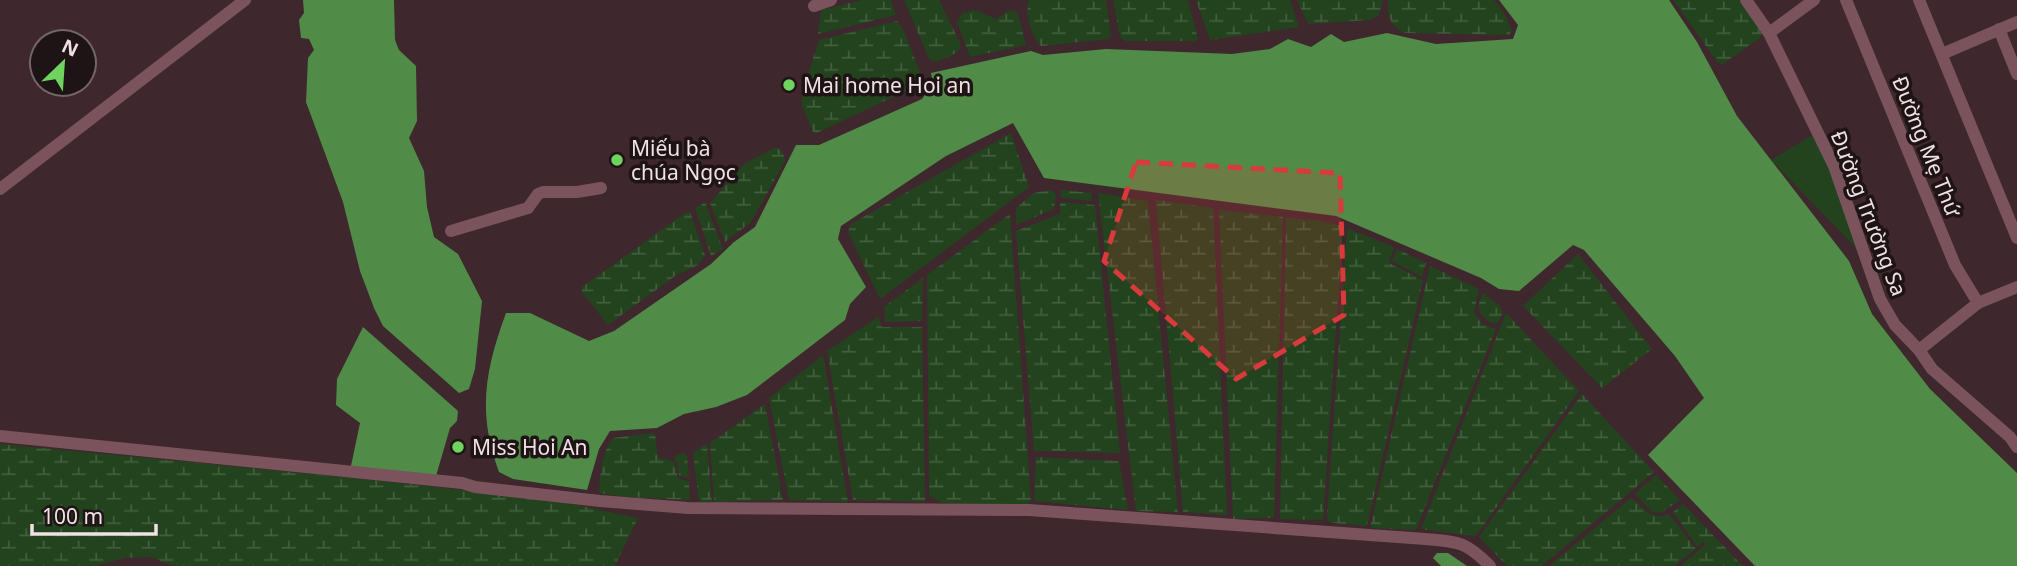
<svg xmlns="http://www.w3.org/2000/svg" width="2017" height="566" viewBox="0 0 2017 566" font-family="'Noto Sans',sans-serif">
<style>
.wetland{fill:url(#wetland-marsh)}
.park{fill:#22431d}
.water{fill:#508c47}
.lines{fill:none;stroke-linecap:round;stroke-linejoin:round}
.minor{stroke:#7a535d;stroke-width:12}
.marked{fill:#d93a3b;fill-opacity:0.2;stroke:#d93a3b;stroke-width:5;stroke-dasharray:14 9;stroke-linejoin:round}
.poi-dot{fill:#6fd35f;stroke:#1e1416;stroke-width:2.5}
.labels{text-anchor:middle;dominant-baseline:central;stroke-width:7;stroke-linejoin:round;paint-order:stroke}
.poi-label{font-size:21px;fill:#f1e1e5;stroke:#1e1416;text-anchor:start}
.street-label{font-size:21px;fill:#f1e1e5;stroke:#1e1416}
</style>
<defs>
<pattern id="wetland-marsh" width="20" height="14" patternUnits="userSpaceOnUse" patternTransform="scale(1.75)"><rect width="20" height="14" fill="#22431d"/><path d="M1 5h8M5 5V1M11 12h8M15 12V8" fill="none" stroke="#435e3e"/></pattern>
</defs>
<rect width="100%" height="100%" fill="#3e272d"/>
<g class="wetland">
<path d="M862,0H891L896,15L818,34L821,10Z"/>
<path d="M904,0H939L961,45C958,56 944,58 934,62L929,59Z"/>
<path d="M1029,0H1106L1111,36L1108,39L1041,46C1032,39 1024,10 1029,0Z"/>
<path d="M1113,0H1188L1198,39L1195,41H1125L1120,37Z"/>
<path d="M1196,0H1290L1299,27L1210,40Z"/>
<path d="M1297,0H1383L1379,15L1370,20L1308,24Z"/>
<path d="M1388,0H1494L1503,11L1512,30L1509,35L1405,33C1390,26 1387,16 1388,0Z"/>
<path d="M1673,0H1740L1762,33L1760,38L1723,64L1718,63Z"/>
<path d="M975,10L996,19C1005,14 1010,6 1018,14L1026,45L970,57L957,22L962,13Z"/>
<path d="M897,21L903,29L922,77L914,87L817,133L813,132L802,106V94L819,40Z"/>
<path d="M1011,133L1029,187L880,299L848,232L851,224Z"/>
<path d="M776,147L783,152L785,161L751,222L725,242L710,203L744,164Z"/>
<path d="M1051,190L1056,194L1054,209L1016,225V208L1034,193Z"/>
<path d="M1061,190L1092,193L1091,201L1061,198Z"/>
<path d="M1098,193L1148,201L1178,512L1136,511Z"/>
<path d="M1156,200L1213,208L1227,515L1183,512Z"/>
<path d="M705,202L723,249L711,256L695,208Z"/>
<path d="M1060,202L1095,205L1120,453L1034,451L1016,231L1060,214Z"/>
<path d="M1219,210L1283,217L1274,518L1233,519Z"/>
<path d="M690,212L705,255L698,265L675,276L608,325L582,292V287L685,213Z"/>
<path d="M1010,214L1031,500L1028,505L942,503L929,496L927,275Z"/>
<path d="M1286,218L1316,220L1343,226L1323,520L1280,519Z"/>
<path d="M1347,228L1394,247L1389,263L1423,280L1367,526L1334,523L1328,521L1327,515Z"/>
<path d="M1397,249L1426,263L1422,277L1392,261Z"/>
<path d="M1578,254L1652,349L1602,388L1523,306Z"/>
<path d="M1430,266L1479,289L1474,312L1482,324L1496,329L1416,530L1370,528Z"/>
<path d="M923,278L922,321L885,322L884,307Z"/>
<path d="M1483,293L1500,306L1503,312L1499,321L1494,324C1478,316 1475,309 1483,293Z"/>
<path d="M1506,313L1579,391L1476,536L1421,529Z"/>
<path d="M878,317L882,327H922L925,502L853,500L827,351Z"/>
<path d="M823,355L848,502L789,500L769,398Z"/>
<path d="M1582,394L1654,472L1542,566H1507L1479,537Z"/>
<path d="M765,404L783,500L714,502L710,443Z"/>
<path d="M653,433L655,434L658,457L674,462L678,478L689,482L690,500L625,497L599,493C600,475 602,452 613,438Z"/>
<path d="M707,443L712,502H699L693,453Z"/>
<path d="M0,444L354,478L553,500L638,518L615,566H174L150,557L125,558L95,566H0Z"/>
<path d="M684,453L687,455L689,478L679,476L677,463L674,458L675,456Z"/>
<path d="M1036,457L1119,461L1128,510L1034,501Z"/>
<path d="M1656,475L1680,500L1661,513L1652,512L1635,494Z"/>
<path d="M1631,498C1645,508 1650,521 1669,514L1696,549L1674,566H1549Z"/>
<path d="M1683,504L1743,566H1680L1706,544L1704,542L1697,547L1673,512Z"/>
</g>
<path class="park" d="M1817,132L1857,249L1771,160Z"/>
<g class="water">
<path d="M303,0H394L395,40L399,50L416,66L417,121L409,138L424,171L427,207L434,237L458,254L482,301L475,369L469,389L459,393L383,326L374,308L360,271L343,202L306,102L308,58L314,50L309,39L301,38L299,20L304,13Z"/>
<path d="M1499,0H1669L1697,42L1737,116L1849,261L1872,314L1930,389L2017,473V566H1755L1648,455L1704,398L1675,356L1584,250L1573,245L1519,291L1499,289L1481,278L1336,216L1044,178L1013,123L946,156L841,226L838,239L866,287L850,304L845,320L747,395L716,407L684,414L657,428L610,431L599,449L587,490L513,479L499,472C477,413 485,370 506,313H530L589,341L614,331L711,264L734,242L755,227L796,145H819L922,99L933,83L931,73L1031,51L1043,55L1106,49L1232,54L1270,49L1288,39L1311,47L1331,34L1344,42L1387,33L1436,44L1513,39L1518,25Z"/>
<path d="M363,327L458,411L457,421L450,428L436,476L351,466L360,423L336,405L337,379Z"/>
<path d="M1437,553H1448L1467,566H1441L1433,558Z"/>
</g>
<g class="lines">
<g class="minor">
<path d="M1746,0L1769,33L1834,166L1880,299L1895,325L1919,350L1932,369L2010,437L2017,447"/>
<path d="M1846,0L1955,265L1978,303"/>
<path d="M1919,0L2017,238"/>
<path d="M814,6L831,0"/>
<path d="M1999,29L2017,74"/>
<path d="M1769,33L1814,0"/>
<path d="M1942,54L2017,22"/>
<path d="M0,189L245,0"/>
<path d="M451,231L528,208L538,194L543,192H577L601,188"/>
<path d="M1919,350L1978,303L2017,287"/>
<path d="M0,436L462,483L475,487L600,501L688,508L1029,510L1425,539C1459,542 1465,541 1490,566"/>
</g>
</g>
<path class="marked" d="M1136,162L1340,173L1344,315L1236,379L1104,261Z"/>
<g class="poi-dot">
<circle cx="789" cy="85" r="7"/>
<circle cx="617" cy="160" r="7"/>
<circle cx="458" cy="447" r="7"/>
</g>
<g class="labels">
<g class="poi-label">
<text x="803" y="85">Mai home Hoi an</text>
<text x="631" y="148">Miếu bà<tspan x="631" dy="24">chúa Ngọc</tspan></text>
<text x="472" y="447">Miss Hoi An</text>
</g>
<g class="street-label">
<text transform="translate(1927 146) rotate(68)">Đường Mẹ Thứ</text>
<text transform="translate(1869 213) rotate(69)">Đường Trường Sa</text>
</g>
</g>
<g transform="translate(63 63) rotate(25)"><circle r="33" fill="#1e1416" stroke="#726669" stroke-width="2"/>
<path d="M0-5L12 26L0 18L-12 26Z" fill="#6fd35f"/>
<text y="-10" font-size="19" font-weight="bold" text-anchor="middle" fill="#f1e1e5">N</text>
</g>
<path d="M32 524v10h124v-10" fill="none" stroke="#f1e1e5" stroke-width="3.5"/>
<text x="42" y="524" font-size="21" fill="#f1e1e5" stroke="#1e1416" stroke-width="5" paint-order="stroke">100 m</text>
</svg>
